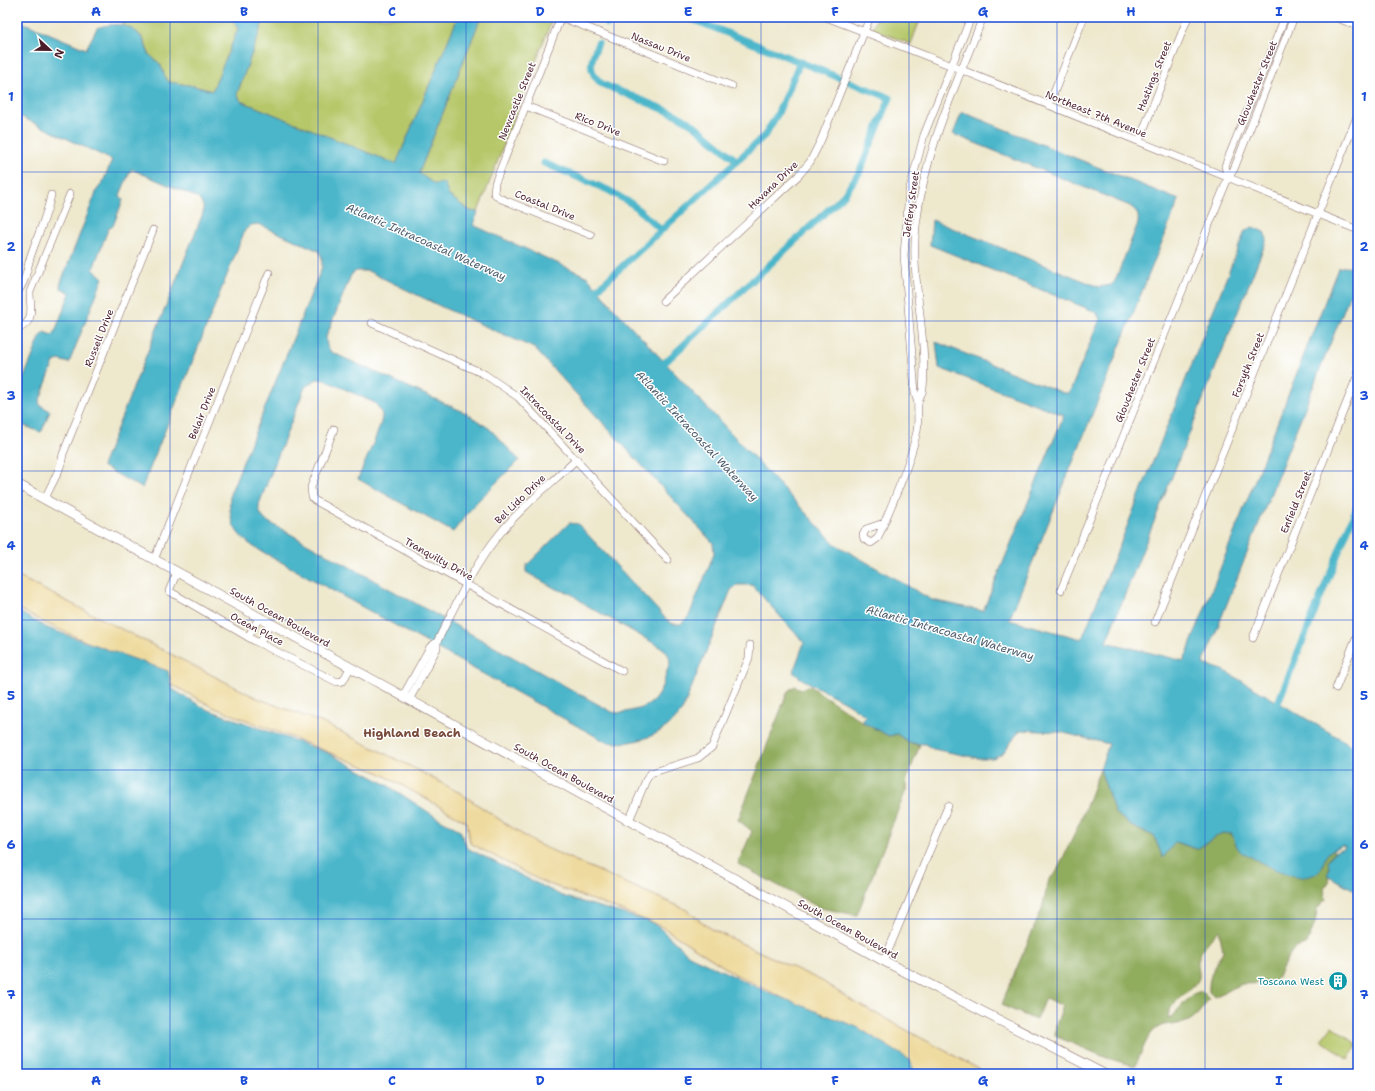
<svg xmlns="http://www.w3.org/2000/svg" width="1375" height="1091" viewBox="0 0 1375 1091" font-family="'Shantell Sans',sans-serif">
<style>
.green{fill:#b6c769;stroke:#80734a}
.forest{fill:#90ac5d;stroke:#6d6644}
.sand{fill:#eeda9e;stroke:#9c7c64}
.water{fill:#4cb6ca;stroke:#4b6a7a;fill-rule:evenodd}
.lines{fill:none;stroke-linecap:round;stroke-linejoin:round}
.canal{stroke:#4cb6ca;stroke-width:7}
.minor-casing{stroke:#836564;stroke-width:8}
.major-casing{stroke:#836564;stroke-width:10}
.minor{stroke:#fff;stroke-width:7}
.major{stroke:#fff;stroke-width:9}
.grid{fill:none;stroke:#1d4ed8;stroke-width:1;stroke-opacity:0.55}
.labels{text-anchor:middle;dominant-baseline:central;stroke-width:3;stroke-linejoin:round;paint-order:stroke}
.street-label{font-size:10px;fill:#4a1f2b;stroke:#fff}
.culture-label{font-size:10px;fill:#0d838f;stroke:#fff;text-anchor:end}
.water-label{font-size:11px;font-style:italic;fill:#4b5b6b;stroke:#fff}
.quarter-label{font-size:12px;font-weight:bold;fill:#784b3b;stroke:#fff}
.neatline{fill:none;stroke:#1d4ed8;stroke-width:1.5}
.grid-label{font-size:13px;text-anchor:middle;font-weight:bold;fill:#1d4ed8}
</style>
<rect width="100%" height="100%" fill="#fff"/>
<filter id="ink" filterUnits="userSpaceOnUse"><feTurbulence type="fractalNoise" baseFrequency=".025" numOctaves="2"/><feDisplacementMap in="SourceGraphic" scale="8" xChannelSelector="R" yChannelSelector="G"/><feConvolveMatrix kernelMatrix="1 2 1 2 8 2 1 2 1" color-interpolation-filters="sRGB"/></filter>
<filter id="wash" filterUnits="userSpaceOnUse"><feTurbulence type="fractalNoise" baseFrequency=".012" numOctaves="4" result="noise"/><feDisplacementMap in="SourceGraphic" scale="16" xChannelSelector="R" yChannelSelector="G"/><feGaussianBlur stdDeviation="0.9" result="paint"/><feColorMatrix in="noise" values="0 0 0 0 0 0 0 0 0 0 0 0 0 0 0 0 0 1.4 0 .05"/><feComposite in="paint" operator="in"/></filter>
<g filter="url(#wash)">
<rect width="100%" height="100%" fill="#eee8cd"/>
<g class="green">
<path d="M120,17H231L238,29L213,91L194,86L169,82L165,78L160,64L150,56L143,38L137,32L123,25Z"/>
<path d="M265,17H458L396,164L241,101L237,94Z"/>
<path d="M481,17H553L478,212L470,211L419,173Z"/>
<path d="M877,17H921L911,44L872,29Z"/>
<path d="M1332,1026L1358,1045L1348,1059L1321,1040Z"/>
</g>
<g class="forest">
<path d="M795,686L801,689L810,686L864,723L889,736L897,734L910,743L920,745L907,778L906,790L857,915L820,908L738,864L752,831L738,820L788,691Z"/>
<path d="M1100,769L1115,813L1135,828L1154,836L1163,858L1175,842L1197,849L1222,833L1232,834L1240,851L1321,868L1326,853L1332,849L1334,852L1329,861C1331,869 1327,874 1329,882L1324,889L1326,899L1317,909L1315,923L1307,944L1294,949L1288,957L1277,978L1272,983L1242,984L1214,997L1209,992C1208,976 1215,965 1223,951L1219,930C1211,939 1200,949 1198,961C1197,969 1202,975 1197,982C1189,992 1168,1003 1168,1018L1172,1016L1193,994L1201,991L1209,999C1200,1011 1194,1023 1177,1024C1172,1024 1164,1024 1159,1027C1147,1033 1141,1055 1135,1066L1107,1058L1055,1036L1056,1025L1063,1006L1045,998L1036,1020L1001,1005L1042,909L1049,879L1056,873L1082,817Z"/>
</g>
<path class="sand" d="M17,576L257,698L323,723L408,765L460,793L535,843L685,909L711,929L822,981L851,1000L988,1074H920L845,1029L735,974L659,925L541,881L470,843L467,822L380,773L291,737L215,708L119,656L45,623L17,608Z"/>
<g class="water">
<path d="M231,17H265L237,94L241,101L396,164L458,17H481L419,173L434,184L445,183L448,195L470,211L478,212L473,225L588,277L612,306L835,544L932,600L983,611L1064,415L939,368L936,342L1063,393H1068L1071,389L1100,319L1096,312L930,245L932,220L1099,287L1111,285L1115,281L1138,223C1139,214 1137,211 1130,206L953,134L962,112L1179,200L1009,620L1082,639L1245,231L1253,227L1264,232L1267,239L1106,642L1184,661L1338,268L1347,266L1358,270V296L1350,294L1203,664L1223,670L1358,749V892L1327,875L1330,868L1328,861L1334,852L1345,847L1343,845C1316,854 1330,865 1315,874C1299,884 1265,865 1251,857C1248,856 1242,854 1240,851C1236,847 1234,839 1232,834L1222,833L1197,849L1175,842L1163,858L1154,836L1135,828L1115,813L1100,769L1109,744L1060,732L1020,730L1003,753L993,758H978L933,749L925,744L910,743L897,734L889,736L864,723L862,719L866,716L847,703L802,679L793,672L804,643L752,585H737L731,590L682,711C665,735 635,746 606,742L254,547C232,532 229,520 230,494L322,267V258L319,251L258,224L251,225L245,230L142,488L102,466L203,213V205L198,198L131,169L120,195L123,200L113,226L109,227L93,269L103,278L69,363L59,360L54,362L39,402L40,405L50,411L42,431L40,432L17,423V395L41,335L44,332L52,335L54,334L70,293L61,288L60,285L97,190L103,182L112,160L17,115V20L86,49L97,28C113,22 131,23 142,38C146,43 146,50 150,55C153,59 159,61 161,66C164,72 164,77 169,82L194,86L212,91L238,29ZM356,271H368L444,308L534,348L713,543L714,553L709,566L689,616L681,624H673L666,619L578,524L569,523L526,566V572L556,589L570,593L586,605L664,649L669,656L670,662C662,685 661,705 634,710C626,712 620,714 612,712L265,520C259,513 257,508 261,499L305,387L317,379L325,380L375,403C378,407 382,411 382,417C381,428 363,466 358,479L453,532L474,505L519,460L490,429L466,413L331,352L327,346L326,337L351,275Z"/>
<path d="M17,611L47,628L168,671L172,689L206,709L326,752L384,783L436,817L460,830L467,848L562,896L654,923L689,955L767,992L857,1027L910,1060L915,1074H17Z"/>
</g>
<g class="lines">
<g class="canal">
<path d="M607,24L610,17"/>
<path d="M598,43C591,61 586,70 602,84L675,114L694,125L737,161"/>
<path d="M544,163L608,190L632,204L661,230"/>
<path d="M591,295L765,135L777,115L800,62"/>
<path d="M659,368L844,195L859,173L890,98L687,17"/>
<path d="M1275,710L1358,504"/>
</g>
</g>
</g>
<g filter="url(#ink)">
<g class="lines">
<g class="minor-casing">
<g id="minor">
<path d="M561,17L495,183L494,193L499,198L591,235"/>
<path d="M561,17L732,86"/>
<path d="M826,17L952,66L1358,230"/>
<path d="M1285,17L1225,166L1228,178L1234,169L1294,17"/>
<path d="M1049,105L1084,17"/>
<path d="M526,106L664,161"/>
<path d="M1139,141L1188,17"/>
<path d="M17,292C26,283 27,267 31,255C38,234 47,216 51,195"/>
<path d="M663,301L798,176L810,162L821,140L870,17"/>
<path d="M372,323L484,374L518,397L668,560"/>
<path d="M17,329C36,322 30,308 30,292L70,194"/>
<path d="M918,403L915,393L904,255L909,192L924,135L971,17"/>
<path d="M334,429L311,487L312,497L314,500L622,671"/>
<path d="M45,499C51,483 61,472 63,454L153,230"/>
<path d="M884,523L866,529L863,535L864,539L871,543L878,538C892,503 909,468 917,431C919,421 917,412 918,403C919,398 922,394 923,389C928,334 910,280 916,226C924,152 956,85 983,17"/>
<path d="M154,560L269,273"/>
<path d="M177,572L169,591L255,641L337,682L343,681L350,668"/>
<path d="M1061,590L1228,178"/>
<path d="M1155,622L1358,114"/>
<path d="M248,637L259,618"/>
<path d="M1253,638L1358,374"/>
<path d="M260,643L270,623"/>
<path d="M1336,688L1358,633"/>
<path d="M403,696L430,647L437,642C456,604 474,564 502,531C523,505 552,483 577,459"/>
<path d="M409,700L437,648V642"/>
<path d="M629,821L646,780L651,773L698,758L712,747L749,658L750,645"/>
<path d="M884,961L948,806"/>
</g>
</g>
<g class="major-casing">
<g id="major">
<path d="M1338,17L1358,25"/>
<path d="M17,484L884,961L1104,1074"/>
</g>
</g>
<use href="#minor" class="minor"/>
<use href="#major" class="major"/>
</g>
</g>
<path class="grid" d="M170,17V1074M318,17V1074M466,17V1074M614,17V1074M761,17V1074M909,17V1074M1057,17V1074M1205,17V1074M17,172H1358M17,321H1358M17,471H1358M17,620H1358M17,770H1358M17,919H1358"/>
<defs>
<g id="building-disc" transform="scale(1)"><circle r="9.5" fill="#0f9aa8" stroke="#fff"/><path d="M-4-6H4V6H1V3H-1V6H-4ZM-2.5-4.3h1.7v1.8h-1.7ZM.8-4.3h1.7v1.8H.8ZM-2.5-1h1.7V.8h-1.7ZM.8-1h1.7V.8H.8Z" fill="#fff"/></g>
</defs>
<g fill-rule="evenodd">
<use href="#building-disc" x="1338" y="981"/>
</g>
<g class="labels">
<g class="street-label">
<text transform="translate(661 47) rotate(22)">Nassau Drive</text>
<text transform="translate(1154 76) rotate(-68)">Hastings Street</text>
<text transform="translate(1257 83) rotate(-68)">Glouchester Street</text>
<text transform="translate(517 101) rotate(-68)">Newcastle Street</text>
<text transform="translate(1096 114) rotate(22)">Northeast 7th Avenue</text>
<text transform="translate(598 124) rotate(22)">Rico Drive</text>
<text transform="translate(773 185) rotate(-44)">Havana Drive</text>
<text transform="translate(911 204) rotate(-82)">Jeffery Street</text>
<text transform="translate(545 205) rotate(22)">Coastal Drive</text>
<text transform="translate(99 338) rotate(-68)">Russell Drive</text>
<text transform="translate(1248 365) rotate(-68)">Forsyth Street</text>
<text transform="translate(1135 380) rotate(-68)">Glouchester Street</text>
<text transform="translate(202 413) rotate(-68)">Belair Drive</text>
<text transform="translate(553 420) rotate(46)">Intracoastal Drive</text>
<text transform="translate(520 499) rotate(-44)">Bel Lido Drive</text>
<text transform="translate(1296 502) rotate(-68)">Enfield Street</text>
<text transform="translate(439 559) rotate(29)">Tranquilty Drive</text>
<text transform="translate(280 617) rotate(29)">South Ocean Boulevard</text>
<text transform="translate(257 629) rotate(28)">Ocean Place</text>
<text transform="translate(564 773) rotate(29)">South Ocean Boulevard</text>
<text transform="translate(848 929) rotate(29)">South Ocean Boulevard</text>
</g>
<g class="culture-label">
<text x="1324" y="981">Toscana West</text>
</g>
<g class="water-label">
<text transform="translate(426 242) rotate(24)">Atlantic Intracoastal Waterway</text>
<text transform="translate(697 436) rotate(47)">Atlantic Intracoastal Waterway</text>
<text transform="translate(950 633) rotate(16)">Atlantic Intracoastal Waterway</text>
</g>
<g class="quarter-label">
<text x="412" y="733">Highland Beach</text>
</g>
</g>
<rect width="1375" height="1091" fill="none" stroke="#fff" stroke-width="44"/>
<g transform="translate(50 50) rotate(112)" stroke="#ffffff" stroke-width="3" paint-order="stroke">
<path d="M0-3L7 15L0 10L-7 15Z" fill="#4a1f2b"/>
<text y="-6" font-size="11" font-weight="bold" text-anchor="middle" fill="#4a1f2b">N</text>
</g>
<rect x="22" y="22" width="1331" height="1047" class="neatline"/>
<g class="grid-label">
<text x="96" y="16">A</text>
<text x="244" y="16">B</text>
<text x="392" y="16">C</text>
<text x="540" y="16">D</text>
<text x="688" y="16">E</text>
<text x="835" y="16">F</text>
<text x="983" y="16">G</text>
<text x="1131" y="16">H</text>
<text x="1279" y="16">I</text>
<text x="11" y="101">1</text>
<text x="1364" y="101">1</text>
<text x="11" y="251">2</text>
<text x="1364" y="251">2</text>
<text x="11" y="400">3</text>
<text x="1364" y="400">3</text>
<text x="11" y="550">4</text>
<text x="1364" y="550">4</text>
<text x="11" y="700">5</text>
<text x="1364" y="700">5</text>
<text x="11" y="849">6</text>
<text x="1364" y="849">6</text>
<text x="11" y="999">7</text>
<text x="1364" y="999">7</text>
<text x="96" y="1085">A</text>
<text x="244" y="1085">B</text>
<text x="392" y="1085">C</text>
<text x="540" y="1085">D</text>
<text x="688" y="1085">E</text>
<text x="835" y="1085">F</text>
<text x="983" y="1085">G</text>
<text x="1131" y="1085">H</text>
<text x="1279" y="1085">I</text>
</g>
</svg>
